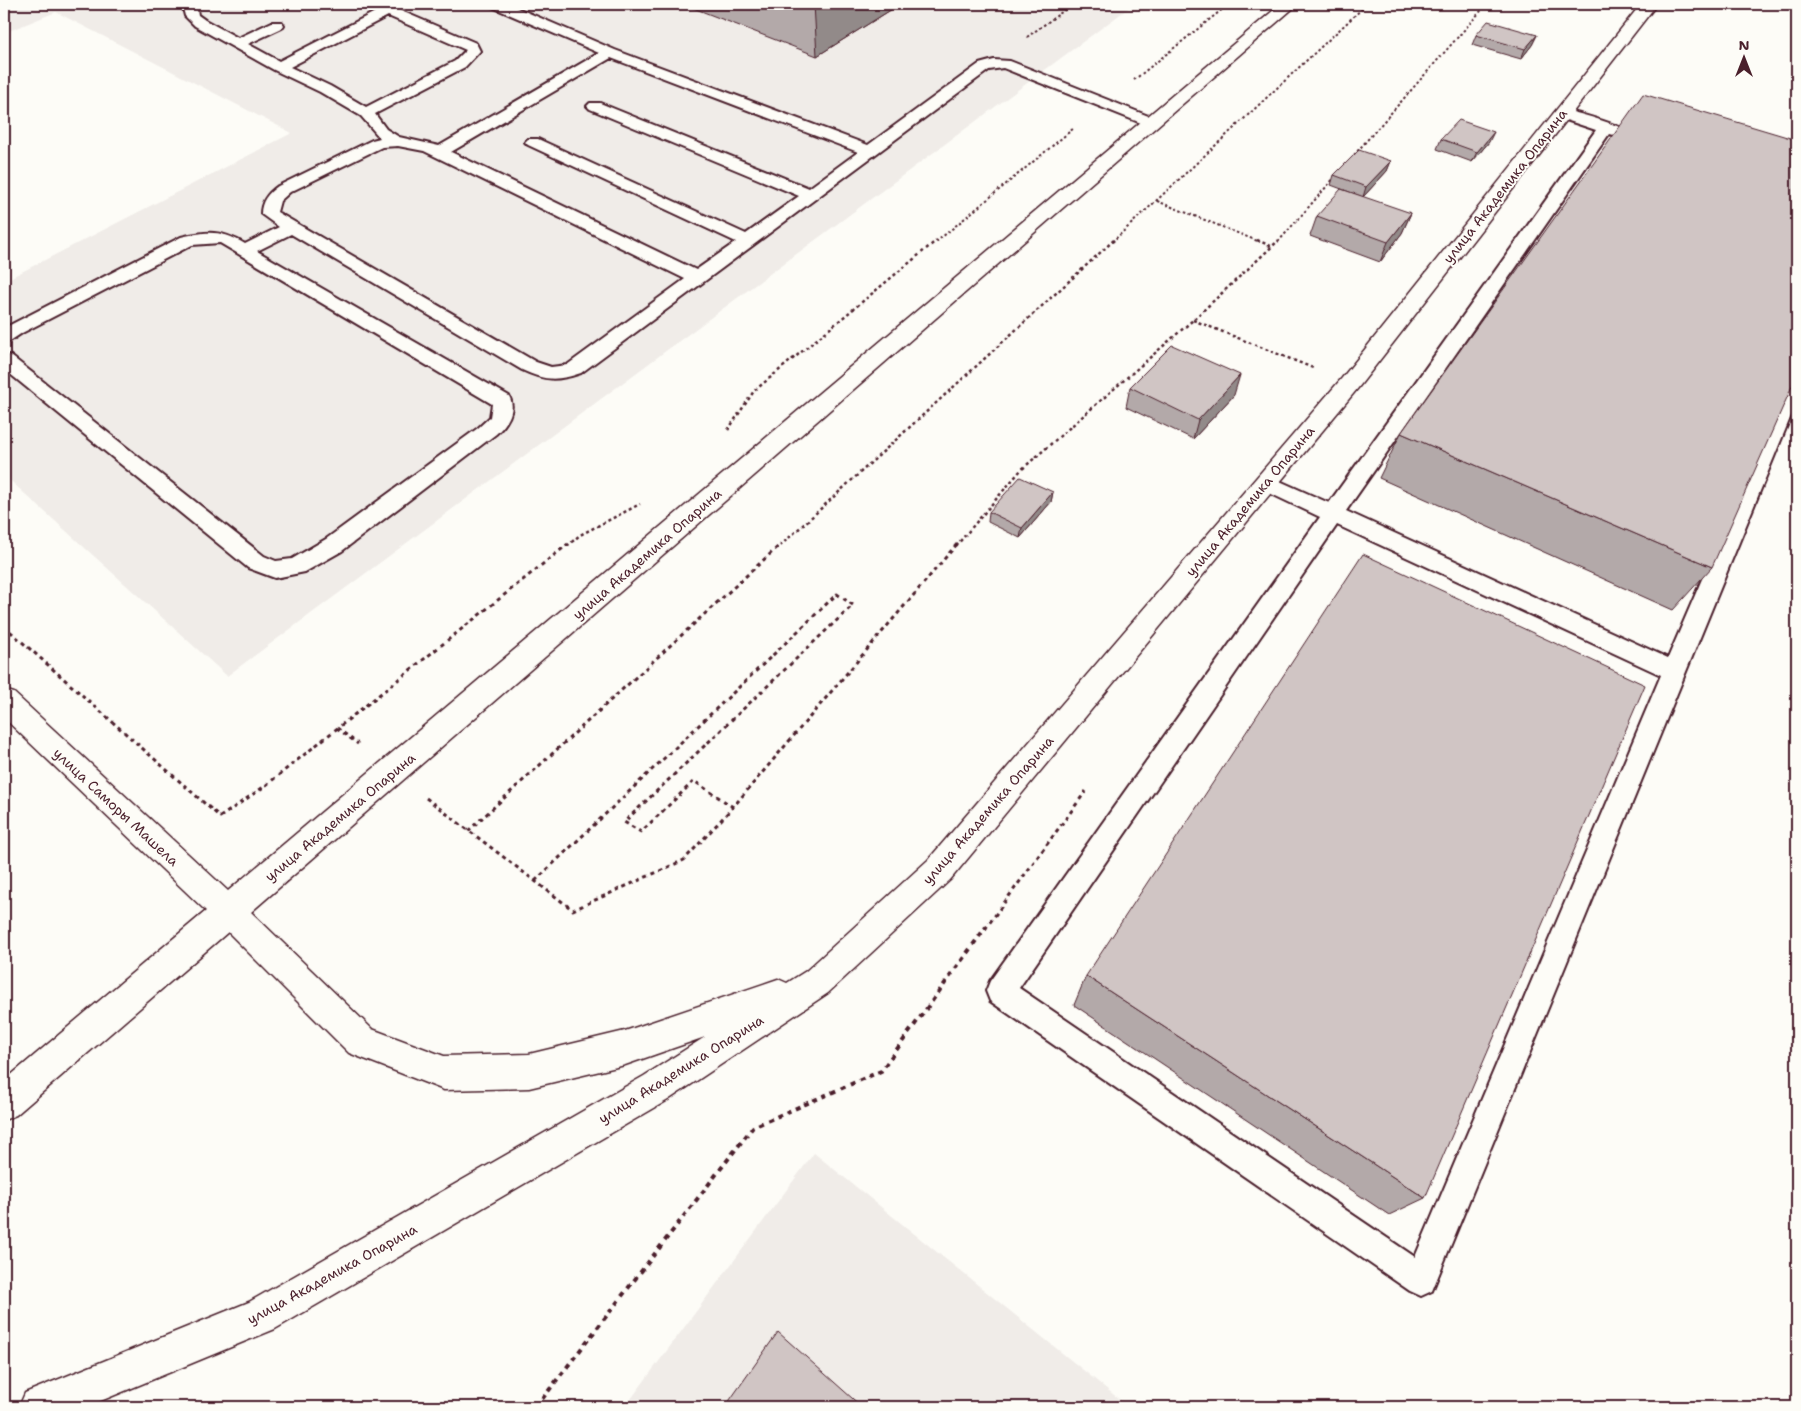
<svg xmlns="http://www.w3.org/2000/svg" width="1801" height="1411" viewBox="0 0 1801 1411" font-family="'Shantell Sans',sans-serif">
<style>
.built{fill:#f0ece8}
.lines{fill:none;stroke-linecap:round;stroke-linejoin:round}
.lane-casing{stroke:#4a1f2b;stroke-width:4}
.street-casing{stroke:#4a1f2b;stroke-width:3}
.path-far3{stroke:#4a1f2b;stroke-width:2;stroke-dasharray:2.5 2.5;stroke-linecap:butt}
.path-far2{stroke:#4a1f2b;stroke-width:2.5;stroke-dasharray:3 3;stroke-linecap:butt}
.path-far1{stroke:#4a1f2b;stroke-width:3;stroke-dasharray:4 4;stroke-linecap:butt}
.path{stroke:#4a1f2b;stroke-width:4;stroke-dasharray:5 5;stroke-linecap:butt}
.lane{fill:#fdfcf7;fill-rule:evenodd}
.street{fill:#fdfcf7;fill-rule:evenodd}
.wall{fill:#b3a9a9;stroke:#4a1f2b}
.shaded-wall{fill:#928a89;stroke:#4a1f2b}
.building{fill:#d0c5c4;stroke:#4a1f2b}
.labels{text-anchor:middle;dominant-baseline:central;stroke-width:4;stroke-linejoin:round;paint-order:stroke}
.street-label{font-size:14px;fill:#4a1f2b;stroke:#fdfcf7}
</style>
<rect width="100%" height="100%" fill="#fdfcf7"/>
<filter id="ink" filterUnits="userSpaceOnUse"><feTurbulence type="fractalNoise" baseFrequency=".02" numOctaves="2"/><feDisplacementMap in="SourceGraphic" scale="10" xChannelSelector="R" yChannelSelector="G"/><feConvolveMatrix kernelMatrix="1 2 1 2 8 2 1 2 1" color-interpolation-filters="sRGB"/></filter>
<g filter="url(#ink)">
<g class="built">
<path d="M4,4H1134L227,676L4,475V281L292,133L56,12L4,33Z"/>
<path d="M814,1153L1129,1407H625Z"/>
</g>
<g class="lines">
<g class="lane-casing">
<g id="lane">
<path d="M182,4H196L198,15L205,20L238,38L272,22H282L284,25L282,28L248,44L279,61L377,11L369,4H385L476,43L480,51L465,67L375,114L386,129L399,137L439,146L599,53L492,7L490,4H508L615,50L868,145L979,64L994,60L1010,61L1156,119L1159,122L1156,125H1146L1003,68L989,70L581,373C557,381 545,381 522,370L291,234L257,251L509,396C517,410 506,425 496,434L342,551L305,572L275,578L248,568L4,369V354L11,356L264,556L276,561L292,559L326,539L478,428L490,417L492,404L220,243L192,245L22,333L10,341L4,343V329L10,325L181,237C208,231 221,230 245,244L279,227L261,214C261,201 268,193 278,186L372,140L380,138L361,116L320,92L274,70L195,26L185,16ZM388,16L466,50L455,61L366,107L330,86L290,67ZM611,58L858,152L809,188L600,103H590L587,106L590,109L799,196L746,234L538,139H528L525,142L528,145L736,242L696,270L451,152ZM398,146L424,151L685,279L567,365L551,367L536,362L277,212L280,201L290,192L382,147Z"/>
<path d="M1562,109C1573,112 1623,125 1628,132L1625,135L1620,137L1609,134L1346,511L1668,658L1788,379L1790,375L1797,373V401L1432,1291L1421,1296L1410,1291L990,1001L986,991L990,981L1320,517L1259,488L1256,483L1259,478L1266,476L1273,478L1329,503L1596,130L1557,117L1554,114L1557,111ZM1337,525L1661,675L1415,1257L1019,988Z"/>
</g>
</g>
<g class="street-casing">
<path id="street" d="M1281,4H1298L251,912L372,1029L444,1056L529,1054L625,1031L778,979L787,983L806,971L928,860L1342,378L1641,4H1657L1358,388L950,880L828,993L668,1100L275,1329L86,1407H19L25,1393L249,1302L644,1076L705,1037L625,1065L529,1088L444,1090L349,1053L228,932L16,1115L4,1120V1081L206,911L4,718V690L14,693L228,891Z"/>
</g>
<g class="path-far3">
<path d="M1027,37L1073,4"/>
<path d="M1134,80L1229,4"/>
<path d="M1354,155L1487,4"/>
<path d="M1157,201L1260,242"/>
<path d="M936,242L1074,128"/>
<path d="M1112,242L1367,4"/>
<path d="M1278,242L1335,177"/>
</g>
<g class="path-far2">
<path d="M1257,240L1273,247"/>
<path d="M1193,320L1313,368"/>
<path d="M728,430L754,391L937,240"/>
<path d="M567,546L580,535L640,504"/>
<path d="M780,546L1114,240"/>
<path d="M956,546L1021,470L1193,320L1279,240"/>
</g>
<g class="path-far1">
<path d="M4,626L220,817L265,786L568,544"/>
<path d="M337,728L358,744"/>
<path d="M426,798L573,910L684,860L733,807L957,544"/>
<path d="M468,831L781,544"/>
<path d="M535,881L837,594L853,605L624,822L641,832L694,781L733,807"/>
<path d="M985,929L1086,791"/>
</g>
<g class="path">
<path d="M4,960L8,956"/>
<path d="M536,1407L753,1127L881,1071L986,927"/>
</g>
<use href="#lane" class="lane"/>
<use href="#street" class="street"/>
</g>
<g class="wall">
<path d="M683,4H897V6L817,56Z"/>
<path d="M1476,35H1537L1532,45L1521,59L1472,45Z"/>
<path d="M1441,139L1489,142L1472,162L1437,149Z"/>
<path d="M1391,161L1387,171L1363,197L1331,185L1334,175Z"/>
<path d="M1411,213L1402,233L1380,262L1310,236L1317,216Z"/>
<path d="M1130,387L1234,395L1193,439L1126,407Z"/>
<path d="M1401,433L1712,567L1673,610L1379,478Z"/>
<path d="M1053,492L1051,502L1020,538L988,522L989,512Z"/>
<path d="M1086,976L1425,1198L1389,1215L1074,1005Z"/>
</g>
<g class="shaded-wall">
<path d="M4,4H12L4,7Z"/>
<path d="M814,4H897V6L817,56Z"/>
<path d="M1537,35L1532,45L1521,59L1525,49Z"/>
<path d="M1494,132L1489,142L1472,162L1477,152Z"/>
<path d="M1391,161L1387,171L1363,197L1366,187Z"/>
<path d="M1411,213L1402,233L1380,262L1388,242Z"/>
<path d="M1240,375L1234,395L1193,439L1198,420Z"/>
<path d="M1053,492L1051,502L1020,538L1022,528Z"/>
</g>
<g class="building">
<path d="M1488,21L1537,35L1525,49L1476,35Z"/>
<path d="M1643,94L1797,140V375L1712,567L1401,433Z"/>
<path d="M1459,120L1494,132L1477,152L1441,139Z"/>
<path d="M1359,150L1391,161L1366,187L1334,175Z"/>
<path d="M1341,189L1411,213L1388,242L1317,216Z"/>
<path d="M1172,345L1240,375L1198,420L1130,387Z"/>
<path d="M1020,477L1053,492L1022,528L989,512Z"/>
<path d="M1363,554L1645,685L1425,1198L1086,976Z"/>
<path d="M778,1332L862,1407H725Z"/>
</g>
</g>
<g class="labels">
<g class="street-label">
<text transform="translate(1505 186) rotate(-52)">улица Академика Опарина</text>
<text transform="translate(1250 501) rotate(-50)">улица Академика Опарина</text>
<text transform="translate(647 554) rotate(-41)">улица Академика Опарина</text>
<text transform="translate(116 807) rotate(43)">улица Саморы Машела</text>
<text transform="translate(988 810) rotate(-49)">улица Академика Опарина</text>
<text transform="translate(340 817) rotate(-40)">улица Академика Опарина</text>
<text transform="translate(681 1069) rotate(-32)">улица Академика Опарина</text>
<text transform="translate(332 1274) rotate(-29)">улица Академика Опарина</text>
</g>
</g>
<rect width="1801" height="1411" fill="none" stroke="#fdfcf7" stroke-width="20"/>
<rect x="10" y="10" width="1781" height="1391" fill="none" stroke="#4a1f2b" stroke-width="2" filter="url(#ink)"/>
<g transform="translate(1744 58)" stroke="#fdfcf7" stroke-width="4" paint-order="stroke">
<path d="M0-4L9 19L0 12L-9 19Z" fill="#4a1f2b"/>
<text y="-8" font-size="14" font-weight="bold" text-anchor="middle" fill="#4a1f2b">N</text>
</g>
</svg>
